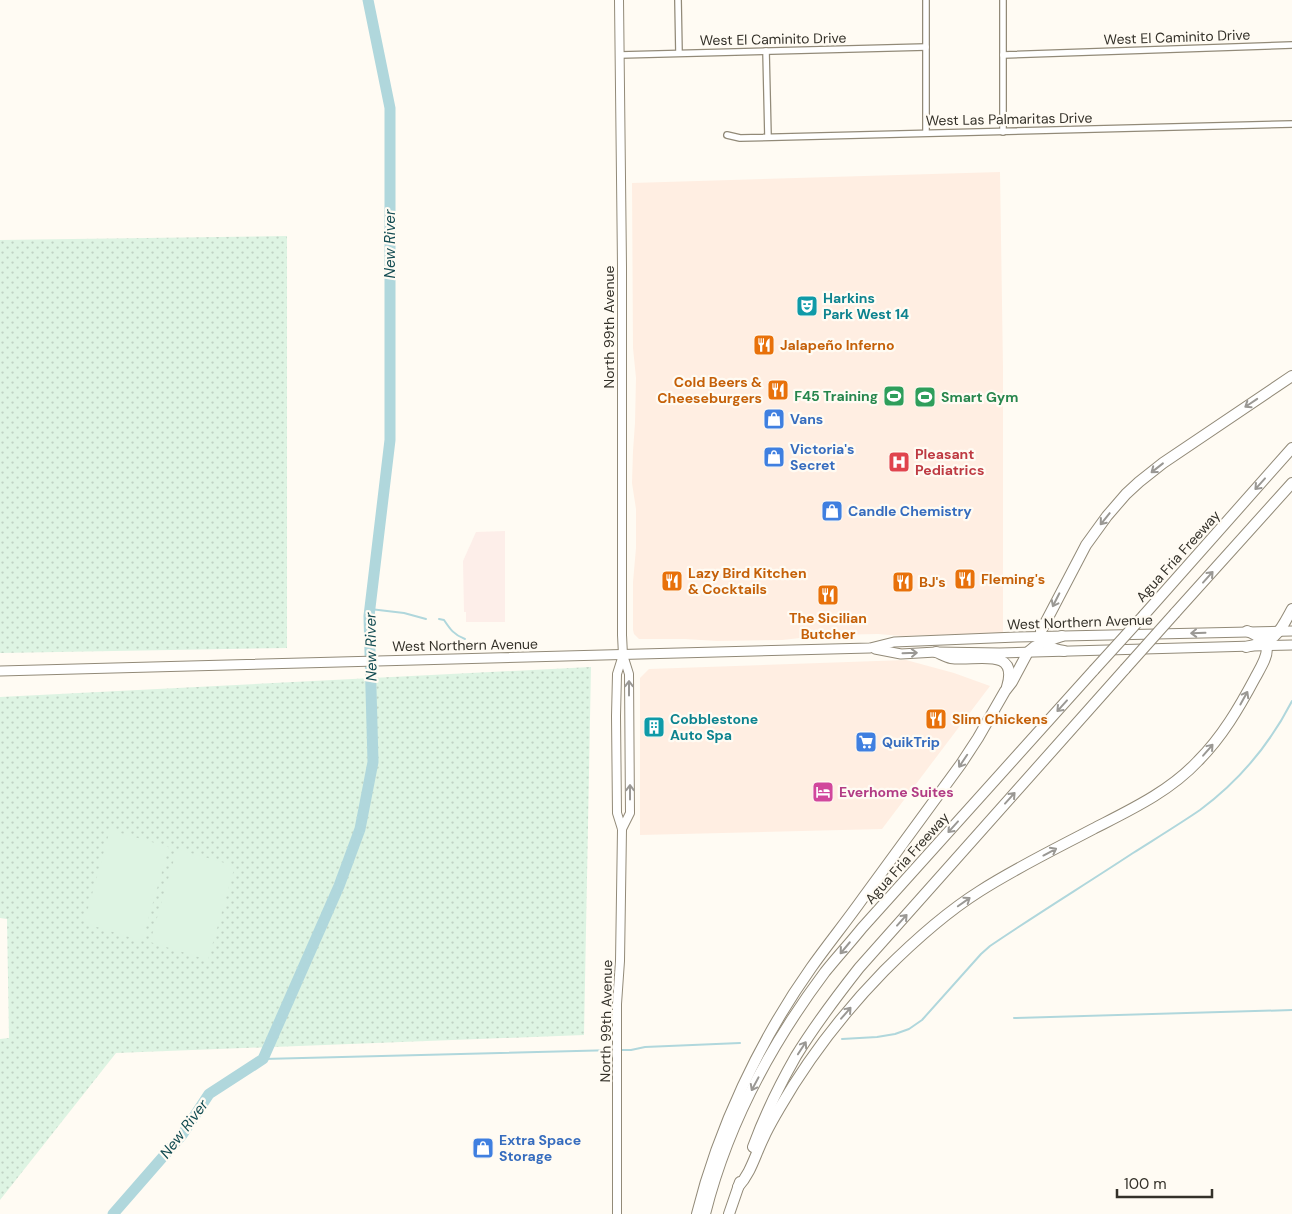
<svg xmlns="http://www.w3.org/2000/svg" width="1292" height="1214" viewBox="0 0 1292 1214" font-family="'DM Sans',sans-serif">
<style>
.commercial{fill:#ffeee2}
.industrial{fill:#fdeee9}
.grass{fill:url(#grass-dots)}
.pitch{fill:#def4e3}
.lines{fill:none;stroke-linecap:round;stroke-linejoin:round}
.stream{stroke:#b0d7dc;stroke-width:2}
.river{stroke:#b0d7dc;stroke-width:11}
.street-casing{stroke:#928a78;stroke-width:8}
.secondary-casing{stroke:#928a78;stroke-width:10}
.primary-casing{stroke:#928a78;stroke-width:11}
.highway-casing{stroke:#928a78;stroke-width:12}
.street{stroke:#fff;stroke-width:5.5}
.secondary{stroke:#fff;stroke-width:8}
.primary{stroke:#fff;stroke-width:9}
.highway{stroke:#fff;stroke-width:10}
.highway-bridge-casing{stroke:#928a78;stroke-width:12;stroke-linecap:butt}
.highway-bridge{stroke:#fff;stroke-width:10}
.oneway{stroke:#9a9894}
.labels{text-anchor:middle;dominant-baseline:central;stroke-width:4.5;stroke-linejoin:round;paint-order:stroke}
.street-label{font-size:14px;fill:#343129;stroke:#fffbf3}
.culture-label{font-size:14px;font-weight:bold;fill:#0d838f;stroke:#fffbf3;text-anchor:start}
.food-label{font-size:14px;font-weight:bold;fill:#c56008;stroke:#fffbf3;text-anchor:start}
.leisure-label{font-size:14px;font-weight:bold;fill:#27864d;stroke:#fffbf3;text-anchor:end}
.shop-label{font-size:14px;font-weight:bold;fill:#366cbe;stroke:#fffbf3;text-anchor:start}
.health-label{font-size:14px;font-weight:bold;fill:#be3a42;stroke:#fffbf3;text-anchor:start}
.hotel-label{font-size:14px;font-weight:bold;fill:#b23c85;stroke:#fffbf3;text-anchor:start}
.water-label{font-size:15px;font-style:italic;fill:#124b51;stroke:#fffbf3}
</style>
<defs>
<pattern id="grass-dots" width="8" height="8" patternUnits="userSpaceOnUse" patternTransform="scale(1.25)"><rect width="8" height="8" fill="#def4e3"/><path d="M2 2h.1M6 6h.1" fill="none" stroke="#bfd2c3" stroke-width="1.8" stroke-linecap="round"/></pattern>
</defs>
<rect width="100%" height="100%" fill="#fffbf3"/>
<g class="commercial">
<path d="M1000,172L1003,368V633L902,636L878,634L828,635L782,640L717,641L685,639H639L634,634L633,630V582L636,548V509L632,483L633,451L635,423L636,378L633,348L632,183Z"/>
<path d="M906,660L954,673L990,686L882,829L640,835V678L649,669Z"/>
</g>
<path class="industrial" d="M505,531V622H466V612H464L463,561L476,532Z"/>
<g class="grass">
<path d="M287,236V648L0,653V240Z"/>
<path d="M591,667L584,1035L116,1053L0,1200V1039L9,1038L7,919L0,918V697Z"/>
</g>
<g class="pitch">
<path d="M110,830L169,847L142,941L84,923Z"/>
<path d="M177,849L235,866L208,960L150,942Z"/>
</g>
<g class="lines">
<g class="stream">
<path d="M370,609L404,613L426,619"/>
<path d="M439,619L444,620C450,629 454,635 465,639"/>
<path d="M1014,1018L1292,1010"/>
<path d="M842,1039L877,1037L895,1034L909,1029L922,1020L981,954L990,946C1037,914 1086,884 1133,853C1155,839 1178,825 1200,810C1239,781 1270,744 1292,701"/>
<path d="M621,1050H631L645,1047L740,1043"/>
<path d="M263,1059L616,1050"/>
</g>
<path class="river" d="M113,1214L182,1135L209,1094L263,1059L339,886L360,829L373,762L369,616L390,440V108L368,0"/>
<g class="street-casing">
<g id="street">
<path d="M678,0L679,53"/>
<path d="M926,0V133"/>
<path d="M766,51L768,137"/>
<path d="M620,55L926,47"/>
<path d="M1003,55L1292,45"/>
<path d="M1003,132V0"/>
<path d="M727,135L740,138L1292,124"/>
</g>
</g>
<g class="secondary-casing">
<g id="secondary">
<path d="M619,0L622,267V635L623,655L629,674L630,813L622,829"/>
<path d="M617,1214V1004L620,961L622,829L617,813L616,716L617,674L623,655"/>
</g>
</g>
<g class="primary-casing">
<g id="primary">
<path d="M875,649L901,654L936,652L1000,653L1292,645"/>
<path d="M0,671L870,648L894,642L1017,637L1292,631"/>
</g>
</g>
<g class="highway-casing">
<g id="highway">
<path d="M1175,613L1292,483"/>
<path d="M1144,615L1292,448"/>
<path d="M1246,647C1277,640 1278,635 1292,609"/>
<path d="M1064,651C1052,649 1042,645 1041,631L1086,545L1107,516L1126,494L1139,482L1163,463L1292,376"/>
<path d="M936,652C941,654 946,657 951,658C973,662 1020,645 1007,687"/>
<path d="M753,1147C764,1117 780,1084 796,1056C815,1025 837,996 859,968L1125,669"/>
<path d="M738,1187C751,1173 755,1155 764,1137C768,1128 774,1118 779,1109C809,1057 842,1014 884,971C913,942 945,913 980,891C1016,868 1055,849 1093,829C1130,810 1169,792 1198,761C1222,737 1239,708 1255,678C1267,656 1277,643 1247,631"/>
<path d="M697,1214C718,1129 760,1040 811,968C828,944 846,922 863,898C896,853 929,808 961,764L978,738L1005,691L1012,682L1028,652L1034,647L1044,642L1062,636"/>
<path d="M705,1214C727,1126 771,1044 825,972C837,957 850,943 862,928L1094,670"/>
<path d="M729,1214L740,1182"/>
</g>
</g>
<use href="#street" class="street"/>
<use href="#secondary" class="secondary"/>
<use href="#primary" class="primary"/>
<use href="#highway" class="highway"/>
<g class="highway-bridge-casing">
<g id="highway-bridge">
<path d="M1125,669L1175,613"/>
<path d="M1094,670L1144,615"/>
</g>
</g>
<use href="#highway-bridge" class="highway-bridge"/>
</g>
<defs><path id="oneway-shaft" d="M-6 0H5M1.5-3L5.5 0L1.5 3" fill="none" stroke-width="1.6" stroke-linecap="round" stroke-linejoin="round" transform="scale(1.25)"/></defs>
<g class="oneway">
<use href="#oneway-shaft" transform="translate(1251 403) rotate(146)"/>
<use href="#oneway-shaft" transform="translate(1157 468) rotate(142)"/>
<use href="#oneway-shaft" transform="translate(1260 484) rotate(132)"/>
<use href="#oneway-shaft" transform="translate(1105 519) rotate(129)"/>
<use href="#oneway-shaft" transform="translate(1208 577) rotate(-48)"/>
<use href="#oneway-shaft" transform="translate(1056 600) rotate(117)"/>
<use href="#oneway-shaft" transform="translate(1198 633) rotate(178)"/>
<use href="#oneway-shaft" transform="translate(910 653) rotate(-2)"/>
<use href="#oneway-shaft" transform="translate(629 688) rotate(-90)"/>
<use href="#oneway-shaft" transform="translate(1244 698) rotate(-61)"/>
<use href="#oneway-shaft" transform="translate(1062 706) rotate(132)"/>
<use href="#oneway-shaft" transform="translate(1208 750) rotate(-49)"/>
<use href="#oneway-shaft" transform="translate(963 761) rotate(124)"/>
<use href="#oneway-shaft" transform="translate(630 792) rotate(-90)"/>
<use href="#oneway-shaft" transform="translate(1010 798) rotate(-48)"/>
<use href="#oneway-shaft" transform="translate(953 827) rotate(132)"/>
<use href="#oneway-shaft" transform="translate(1050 852) rotate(-28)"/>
<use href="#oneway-shaft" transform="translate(964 902) rotate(-35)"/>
<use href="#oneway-shaft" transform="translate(902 920) rotate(-48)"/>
<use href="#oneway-shaft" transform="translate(845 948) rotate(130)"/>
<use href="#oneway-shaft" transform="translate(846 1013) rotate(-49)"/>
<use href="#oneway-shaft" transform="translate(802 1048) rotate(-57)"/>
<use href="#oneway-shaft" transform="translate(755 1084) rotate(118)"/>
</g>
<defs>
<g id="theatre-square" transform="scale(1.125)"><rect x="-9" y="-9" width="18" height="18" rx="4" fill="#0f9aa8" stroke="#fffbf3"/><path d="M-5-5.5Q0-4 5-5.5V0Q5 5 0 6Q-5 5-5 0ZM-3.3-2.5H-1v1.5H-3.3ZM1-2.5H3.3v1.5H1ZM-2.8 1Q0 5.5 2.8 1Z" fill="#fff"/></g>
<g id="restaurant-square" transform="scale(1.125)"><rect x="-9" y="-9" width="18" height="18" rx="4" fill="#e8710a" stroke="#fffbf3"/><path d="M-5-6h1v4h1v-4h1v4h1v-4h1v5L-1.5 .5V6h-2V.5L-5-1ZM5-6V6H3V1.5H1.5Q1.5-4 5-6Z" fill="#fff"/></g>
<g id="stadium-square" transform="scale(1.125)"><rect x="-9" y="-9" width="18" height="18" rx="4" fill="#2e9e5b" stroke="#fffbf3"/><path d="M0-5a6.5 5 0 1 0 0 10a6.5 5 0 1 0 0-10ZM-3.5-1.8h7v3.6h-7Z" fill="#fff"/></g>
<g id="shop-square" transform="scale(1.125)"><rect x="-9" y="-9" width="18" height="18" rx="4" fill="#3f7fe0" stroke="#fffbf3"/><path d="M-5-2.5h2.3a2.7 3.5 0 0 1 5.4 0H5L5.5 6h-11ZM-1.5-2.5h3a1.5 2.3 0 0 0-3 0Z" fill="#fff"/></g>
<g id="hospital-square" transform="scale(1.125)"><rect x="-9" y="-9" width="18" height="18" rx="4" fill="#e0444e" stroke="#fffbf3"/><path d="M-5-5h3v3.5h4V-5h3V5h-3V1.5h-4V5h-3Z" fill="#fff"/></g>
<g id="building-square" transform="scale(1.125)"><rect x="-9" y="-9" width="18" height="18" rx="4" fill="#0f9aa8" stroke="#fffbf3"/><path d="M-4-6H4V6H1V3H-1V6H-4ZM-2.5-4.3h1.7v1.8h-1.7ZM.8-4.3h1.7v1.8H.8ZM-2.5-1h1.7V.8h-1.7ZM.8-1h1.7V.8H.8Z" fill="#fff"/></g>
<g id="supermarket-square" transform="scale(1.125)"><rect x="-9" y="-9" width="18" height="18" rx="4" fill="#3f7fe0" stroke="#fffbf3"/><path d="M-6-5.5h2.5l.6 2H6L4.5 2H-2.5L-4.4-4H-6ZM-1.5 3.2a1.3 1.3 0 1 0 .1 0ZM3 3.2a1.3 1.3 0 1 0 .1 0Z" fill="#fff"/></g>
<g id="hotel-square" transform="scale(1.125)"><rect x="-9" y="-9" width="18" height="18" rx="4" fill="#d1479c" stroke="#fffbf3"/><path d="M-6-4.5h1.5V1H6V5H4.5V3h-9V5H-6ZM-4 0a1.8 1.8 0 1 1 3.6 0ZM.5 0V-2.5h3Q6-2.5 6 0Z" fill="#fff"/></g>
</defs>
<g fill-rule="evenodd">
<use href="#theatre-square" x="807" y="306"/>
<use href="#restaurant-square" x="764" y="345"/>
<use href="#restaurant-square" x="778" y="390"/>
<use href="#stadium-square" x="894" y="396"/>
<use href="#stadium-square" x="925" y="397"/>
<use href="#shop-square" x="774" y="419"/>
<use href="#shop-square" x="774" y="457"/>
<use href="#hospital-square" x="899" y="462"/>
<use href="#shop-square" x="832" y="511"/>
<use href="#restaurant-square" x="965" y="579"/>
<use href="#restaurant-square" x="672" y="581"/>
<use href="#restaurant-square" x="903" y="582"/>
<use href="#restaurant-square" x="828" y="595"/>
<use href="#restaurant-square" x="936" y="719"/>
<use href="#building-square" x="654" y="727"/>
<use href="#supermarket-square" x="866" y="742"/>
<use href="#hotel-square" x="823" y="792"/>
<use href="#shop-square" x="483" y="1148"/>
</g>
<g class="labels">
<g class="street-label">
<text transform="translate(1177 37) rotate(-2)">West El Caminito Drive</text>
<text transform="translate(773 39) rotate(-1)">West El Caminito Drive</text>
<text transform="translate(1009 119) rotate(-1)">West Las Palmaritas Drive</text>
<text transform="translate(609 327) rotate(-90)">North 99th Avenue</text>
<text transform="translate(1178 556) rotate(-48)">Agua Fria Freeway</text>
<text transform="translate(1080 622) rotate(-2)">West Northern Avenue</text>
<text transform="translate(465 645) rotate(-1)">West Northern Avenue</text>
<text transform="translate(907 858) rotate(-48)">Agua Fria Freeway</text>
<text transform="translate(606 1021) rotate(-89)">North 99th Avenue</text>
</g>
<g class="culture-label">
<text x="823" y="298">Harkins<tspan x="823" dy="16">Park West 14</tspan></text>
<text x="670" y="719">Cobblestone<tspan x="670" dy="16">Auto Spa</tspan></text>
</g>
<g class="food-label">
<text x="780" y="345">Jalapeño Inferno</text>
<text x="762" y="382" text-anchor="end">Cold Beers &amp;<tspan x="762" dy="16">Cheeseburgers</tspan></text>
<text x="688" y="573">Lazy Bird Kitchen<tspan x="688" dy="16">&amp; Cocktails</tspan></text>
<text x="981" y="579">Fleming's</text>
<text x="919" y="582">BJ's</text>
<text x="828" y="618" text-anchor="middle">The Sicilian<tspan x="828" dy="16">Butcher</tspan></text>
<text x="952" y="719">Slim Chickens</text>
</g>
<g class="leisure-label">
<text x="878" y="396">F45 Training</text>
<text x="941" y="397" text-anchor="start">Smart Gym</text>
</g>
<g class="shop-label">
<text x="790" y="419">Vans</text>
<text x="790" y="449">Victoria's<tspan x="790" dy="16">Secret</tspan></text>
<text x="848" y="511">Candle Chemistry</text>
<text x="882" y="742">QuikTrip</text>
<text x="499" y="1140">Extra Space<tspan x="499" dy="16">Storage</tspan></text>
</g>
<g class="health-label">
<text x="915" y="454">Pleasant<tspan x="915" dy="16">Pediatrics</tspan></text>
</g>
<g class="hotel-label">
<text x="839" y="792">Everhome Suites</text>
</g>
<g class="water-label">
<text transform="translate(390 244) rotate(-90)">New River</text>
<text transform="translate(371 647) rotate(-91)">New River</text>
<text transform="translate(184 1129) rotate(-53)">New River</text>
</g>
</g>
<path d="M1117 1189v8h95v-8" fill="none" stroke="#343129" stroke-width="2.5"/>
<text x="1124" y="1189" font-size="15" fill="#343129" stroke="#fffbf3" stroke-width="4" paint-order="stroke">100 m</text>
</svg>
